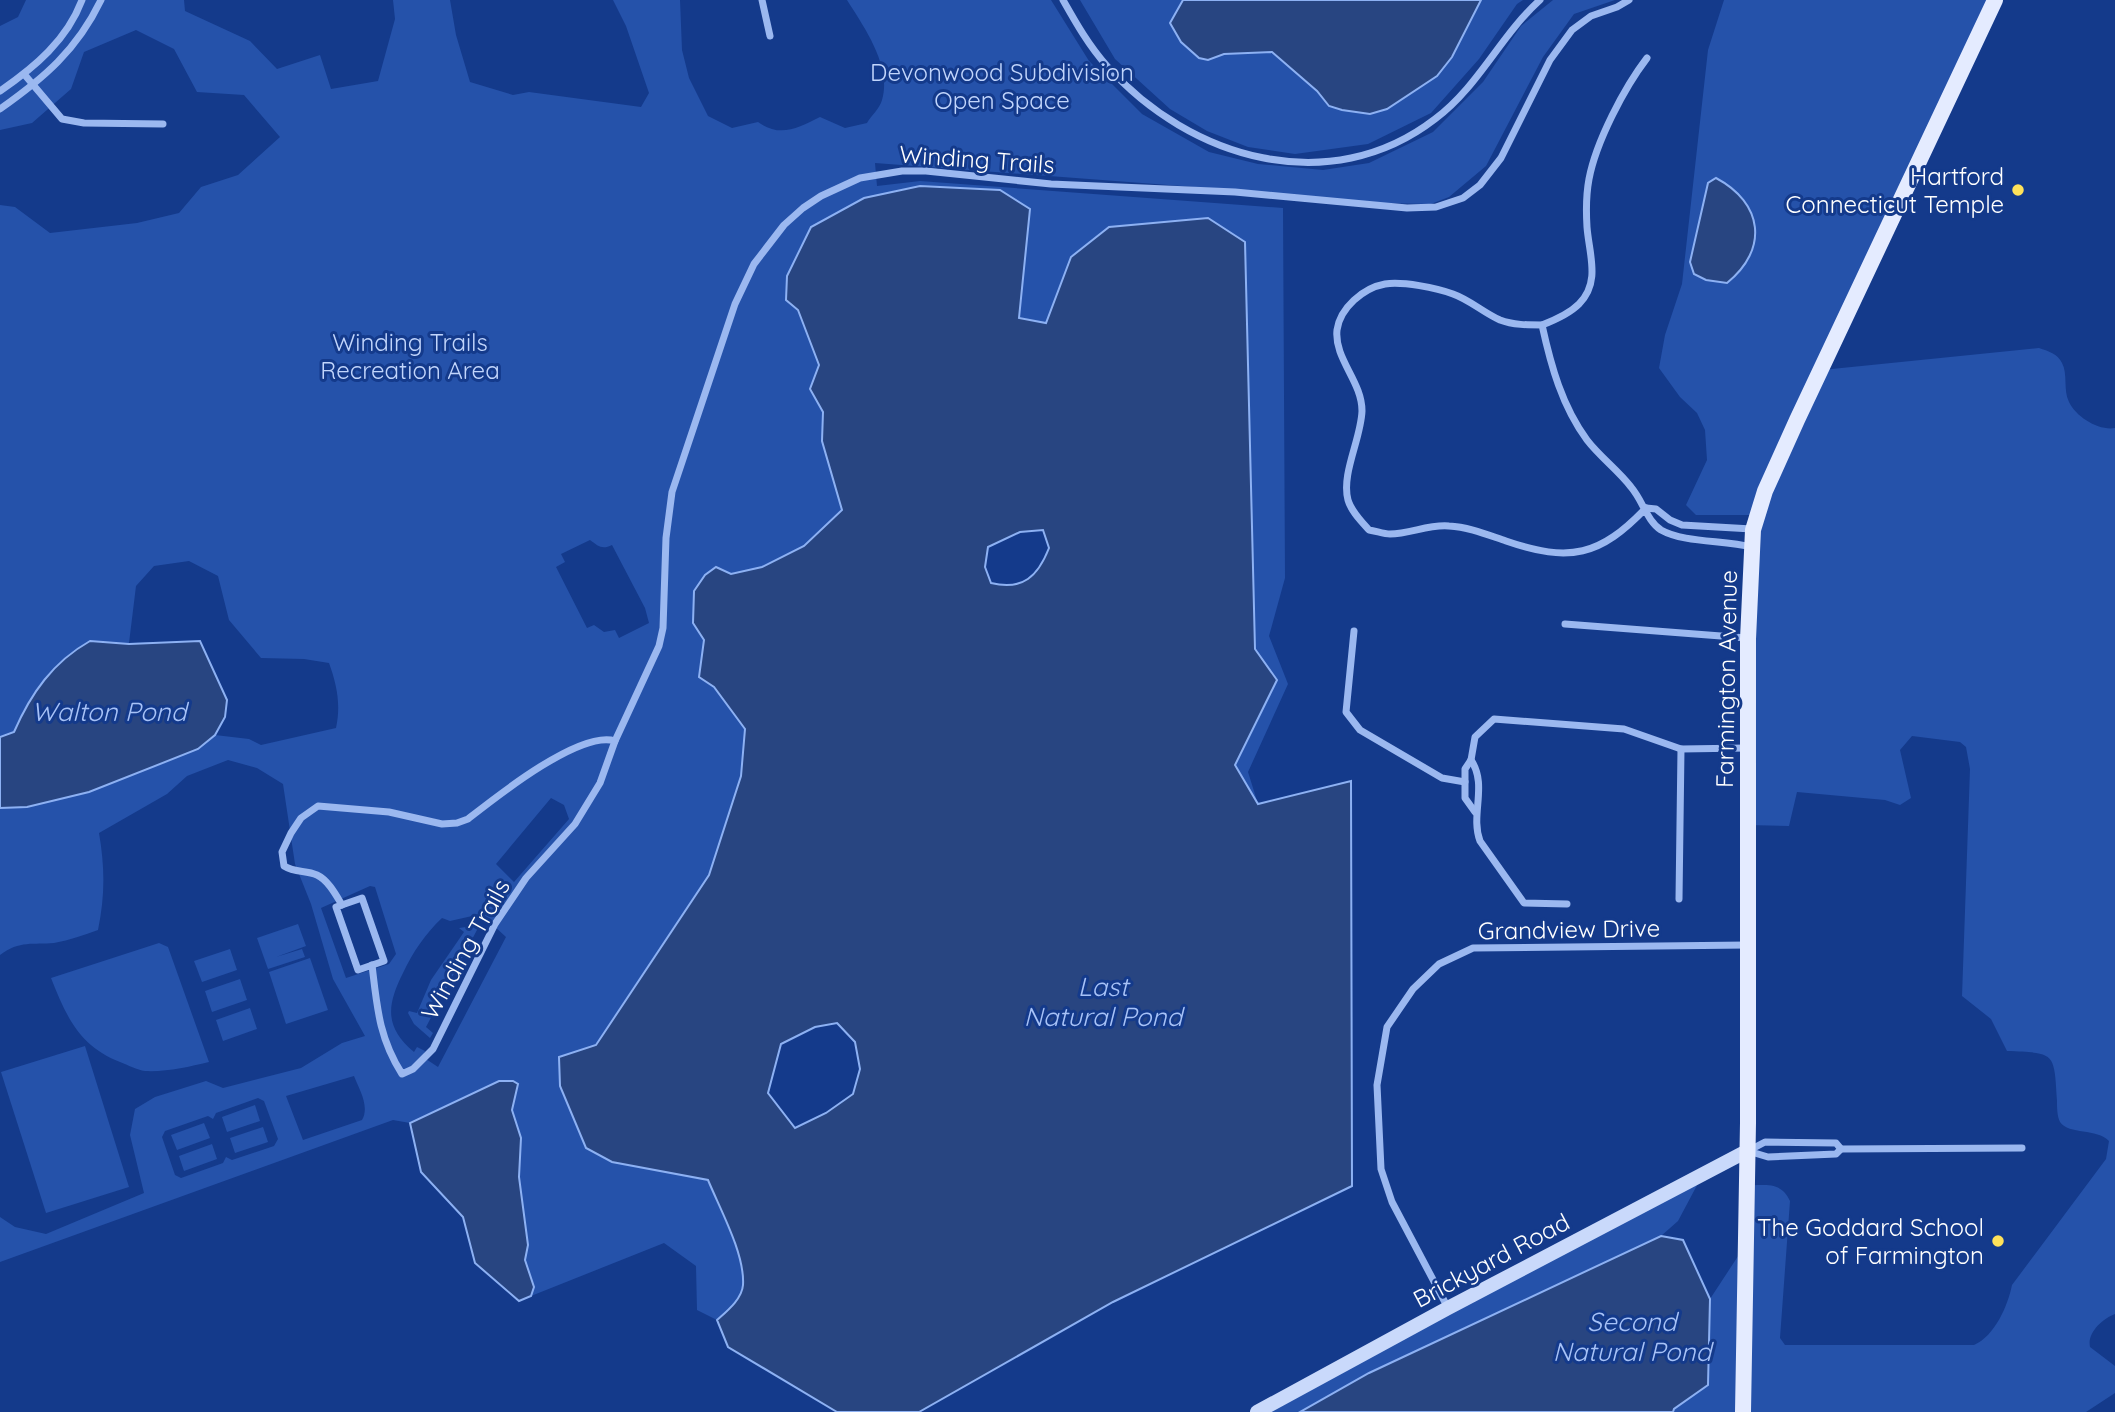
<svg xmlns="http://www.w3.org/2000/svg" width="2115" height="1412" viewBox="0 0 2115 1412" font-family="Quicksand,sans-serif">
<style>
.green{fill:#2552aa;fill-rule:evenodd}
.water{fill:#284581;stroke:#8db1f3;stroke-width:2;fill-rule:evenodd}
.lines{fill:none;stroke-linecap:round;stroke-linejoin:round}
.street{stroke:#9bb8f0;stroke-width:7}
.secondary{stroke:#c9d9fb;stroke-width:14}
.primary{stroke:#e4ebff;stroke-width:16}
.poi-dot{fill:#ffe25a;stroke:#143a8b;stroke-width:2.5}
.labels{text-anchor:middle;dominant-baseline:central;stroke-width:6;stroke-linejoin:round;paint-order:stroke}
.park-label{font-size:24px;fill:#c1d5fc;stroke:#143a8b}
.street-label{font-size:24px;fill:#fff;stroke:#143a8b}
.poi-label{font-size:24px;fill:#fff;stroke:#143a8b;text-anchor:end}
.water-label{font-size:26px;font-style:italic;fill:#a7c2f7;stroke:#143a8b}
</style>
<rect width="100%" height="100%" fill="#143a8b"/>
<g class="green">
<path d="M26,0H184L185,11L250,41L277,69L320,55L331,89L378,81L395,19L393,0H450L456,35L470,82L513,95L529,92L641,107L649,93L626,26L613,0H680L682,50L689,78L708,116L732,128L758,122C780,138 798,128 820,117L845,128L867,123C871,116 880,108 882,100C892,66 864,27 847,0H1051L1089,61L1142,114L1209,152L1258,164L1323,170L1369,163L1433,132L1483,82L1521,26L1553,0H1615L1574,14L1543,57L1486,166L1449,197L1431,204L1375,203L1261,192L875,163L877,186L920,181L1283,208L1285,578L1269,636L1288,684L1248,772L1258,804L1235,765L1277,680L1255,650L1071,257L1047,323L1019,318L1030,209L798,310L819,365L810,389L823,412L822,442L842,510L804,547L762,567L731,574L693,623L704,640L699,676L714,687L745,729L741,776L710,875L596,1045L559,1057L612,1162L708,1180C719,1209 745,1254 743,1285C742,1299 727,1311 717,1320L697,1310L696,1266L664,1243L531,1296L534,1287L525,1260L528,1245L519,1177L521,1138L512,1110L513,1081H499L410,1123L393,1120L0,1262V1217L15,1227L46,1234L144,1193L130,1135L135,1109L155,1097L206,1081L223,1088L301,1068L342,1043L365,1036L333,979L311,904L295,864L283,784L257,768L228,760L187,776L167,794L99,833C105,868 105,896 98,930C84,935 70,940 54,943C33,945 20,940 0,955V808C52,806 99,788 148,769C174,759 193,753 215,735L249,739L261,745L336,728C341,705 337,685 329,663L304,659L261,658L229,620L218,576L189,561L154,566L136,586L129,643L200,641L129,644L89,641L23,711L14,732L0,737V205L15,207L50,233L137,223L179,213L201,187L238,175L280,137L244,95L197,92L174,49L136,30L84,52L71,89L32,123L0,130V26L18,17ZM590,540C598,546 602,550 612,545L645,608L649,623L619,638L615,630L604,632L594,625L587,628L556,567L565,562L561,554ZM551,798L564,805L569,819L514,882L496,864ZM370,886L375,887L396,954L389,964L346,978L321,908ZM481,914L506,937L438,1067L423,1057L425,1051L417,1047L414,1052C384,1027 387,1005 403,973C413,952 425,934 442,918L450,921ZM354,1076C359,1089 370,1106 362,1120L303,1140L286,1096ZM258,1098L264,1101L278,1139L274,1146L232,1160L226,1157L223,1163L181,1178L175,1175L162,1137L165,1131L208,1116L213,1119L216,1113Z"/>
<path d="M1080,0H1523L1517,4L1479,59L1431,113L1368,144L1295,154L1248,147L1207,131L1170,109L1115,59Z"/>
<path d="M1724,0H1995L1822,370L2039,348C2048,351 2058,354 2062,363C2068,374 2063,390 2069,402C2076,417 2099,431 2115,428V1314C2102,1319 2087,1333 2090,1347L2115,1366V1393L2086,1412H1673L1674,1409L1708,1384L1710,1299L1746,1244L1747,1185C1766,1186 1781,1181 1790,1201L1780,1338L1785,1345H1974C1995,1336 2008,1305 2012,1285L2106,1159L2109,1141C2097,1128 2069,1135 2060,1122C2057,1116 2057,1107 2057,1101C2054,1052 2056,1053 2007,1051L1991,1019L1962,996L1970,769L1966,747L1960,742L1912,736L1900,750L1911,798L1900,805L1885,800L1797,792L1789,826L1747,825L1756,515H1696L1686,505L1707,460L1705,430L1697,413L1680,397L1659,368L1665,335L1682,284L1708,50Z"/>
<path d="M298,924L306,946L276,957L302,949L305,957L268,969L257,938Z"/>
<path d="M481,925L488,927L486,931L478,928L426,1027L433,1033L430,1038L414,1024L408,1013L409,1011L417,1013L431,980L464,932L459,928Z"/>
<path d="M159,943L168,947L209,1062C188,1067 167,1072 145,1071C137,1070 128,1065 120,1062C79,1046 66,1016 51,978Z"/>
<path d="M230,949L237,970L202,982L194,961Z"/>
<path d="M310,958L328,1010L286,1024L269,972Z"/>
<path d="M240,979L247,1000L212,1012L205,991Z"/>
<path d="M250,1008L257,1029L223,1041L216,1020Z"/>
<path d="M85,1046L129,1187L46,1213L1,1072Z"/>
<path d="M255,1105L260,1121L227,1132L222,1117Z"/>
<path d="M204,1123L210,1138L177,1150L171,1135Z"/>
<path d="M263,1127L268,1142L235,1153L230,1138Z"/>
<path d="M212,1144L217,1159L184,1171L179,1156Z"/>
<path d="M1703,1174L1678,1221L1661,1236L1369,1373L1300,1412H1257Z"/>
</g>
<g class="water">
<path d="M1183,0H1481L1452,57L1437,76L1387,109L1370,114L1342,110L1329,106L1317,91L1272,52L1224,54L1208,60L1199,58L1181,42L1170,23Z"/>
<path d="M1716,178C1763,203 1769,249 1727,283L1706,280L1694,274L1690,262L1708,183Z"/>
<path d="M920,186L1000,190L1030,209L1019,318L1046,323L1071,257L1109,227L1208,218L1245,242L1255,649L1277,680L1235,765L1258,804L1351,781L1352,1186L1113,1302L919,1412H837L728,1347L717,1320C727,1311 742,1299 743,1285C745,1254 720,1209 708,1180L612,1162L586,1148L560,1086L559,1057L596,1045L709,875L741,776L745,729L714,687L699,677L704,640L693,623L694,591L705,575L716,567L731,574L762,567L804,546L842,510L822,441L823,412L810,389L819,365L798,310L786,300L787,276L811,227L864,198ZM1043,530L1049,548C1038,576 1023,591 991,583L985,567L988,547L1020,532ZM837,1023L855,1042L860,1069L853,1094L826,1113L795,1128L768,1093L781,1044L815,1027Z"/>
<path d="M90,641L129,644L200,641L227,700L225,717L215,735L198,749L89,792L27,807L0,808V737L14,732C31,693 53,662 90,641Z"/>
<path d="M499,1081H513L518,1084L512,1110L521,1138L519,1177L528,1245L525,1260L534,1287L531,1296L519,1301L475,1263L463,1217L421,1172L410,1123Z"/>
<path d="M1661,1236L1683,1240L1710,1299L1708,1385L1674,1409L1673,1412H1300L1369,1373Z"/>
</g>
<g class="lines">
<g class="street">
<path d="M762,0L770,36"/>
<path d="M1063,0C1076,23 1089,46 1107,66C1190,159 1330,200 1435,119C1479,86 1500,36 1540,0"/>
<path d="M24,74L62,119L84,123L163,124"/>
<path d="M0,91C35,67 67,40 82,0"/>
<path d="M0,109C44,78 77,50 101,0"/>
<path d="M1542,325C1555,320 1569,314 1579,304C1601,282 1589,254 1587,227C1586,211 1586,195 1589,179C1596,142 1624,88 1647,58"/>
<path d="M1646,508C1600,556 1570,563 1506,541C1488,535 1469,527 1449,526C1429,524 1410,534 1390,534C1384,534 1376,531 1369,530C1361,521 1351,511 1348,500C1341,474 1361,439 1362,411C1362,381 1334,359 1337,330C1340,308 1363,288 1385,284C1402,281 1437,288 1453,294C1470,300 1484,313 1500,320C1513,325 1528,325 1542,325C1551,366 1562,406 1587,440C1600,457 1618,470 1631,487C1643,501 1647,521 1661,530C1684,543 1724,540 1751,547"/>
<path d="M1646,508L1656,509L1670,520L1682,525L1752,529"/>
<path d="M1565,624L1747,638"/>
<path d="M1354,631L1346,712L1360,730L1442,778L1465,782"/>
<path d="M1471,760C1488,785 1470,815 1480,841L1524,903L1567,904"/>
<path d="M1475,812L1465,798V769L1471,760L1475,737L1494,719L1624,729L1681,749L1747,748"/>
<path d="M362,898L384,961L358,970L336,907Z"/>
<path d="M1679,899L1681,749"/>
<path d="M342,905C336,895 328,880 317,875C306,870 295,873 284,866L282,852L291,833L301,818L318,806L389,812L442,824L457,823L468,819C496,797 580,730 615,741"/>
<path d="M372,965C377,1007 379,1038 402,1074L413,1069L433,1049L495,924L526,878L575,824L600,783L615,741L659,646L663,628L666,538L672,492L735,304L754,264L784,225L803,208L821,196L860,178L902,171H926L1051,184L1235,192L1407,208L1436,207L1463,198L1480,185L1501,158L1550,60L1572,30L1591,16L1617,7L1629,0"/>
<path d="M1748,1151L1768,1157L1836,1154L1841,1149L2022,1148"/>
<path d="M1748,1151L1765,1142L1836,1143L1841,1149"/>
<path d="M1448,1308L1392,1202L1381,1169L1377,1085L1387,1027L1413,989L1439,964L1473,948L1747,945"/>
</g>
<path class="secondary" d="M1257,1412L1448,1308L1747,1151"/>
<path class="primary" d="M1743,1412L1748,1123V639L1753,530L1765,491L1797,420L1995,0"/>
</g>
<g class="poi-dot">
<circle cx="2018" cy="190" r="7"/>
<circle cx="1998" cy="1241" r="7"/>
</g>
<g class="labels">
<g class="park-label">
<text x="1002" y="72">Devonwood Subdivision<tspan x="1002" dy="28">Open Space</tspan></text>
<text x="410" y="342">Winding Trails<tspan x="410" dy="28">Recreation Area</tspan></text>
</g>
<g class="street-label">
<text transform="translate(977 159) rotate(4)">Winding Trails</text>
<text transform="translate(1726 679) rotate(-89)">Farmington Avenue</text>
<text transform="translate(1569 929) rotate(-1)">Grandview Drive</text>
<text transform="translate(465 949) rotate(-61)">Winding Trails</text>
<text transform="translate(1491 1260) rotate(-28)">Brickyard Road</text>
</g>
<g class="poi-label">
<text x="2004" y="176">Hartford<tspan x="2004" dy="28">Connecticut Temple</tspan></text>
<text x="1984" y="1227">The Goddard School<tspan x="1984" dy="28">of Farmington</tspan></text>
</g>
<g class="water-label">
<text x="109" y="711">Walton Pond</text>
<text x="1103" y="986">Last<tspan x="1103" dy="30">Natural Pond</tspan></text>
<text x="1632" y="1321">Second<tspan x="1632" dy="30">Natural Pond</tspan></text>
</g>
</g>
</svg>
